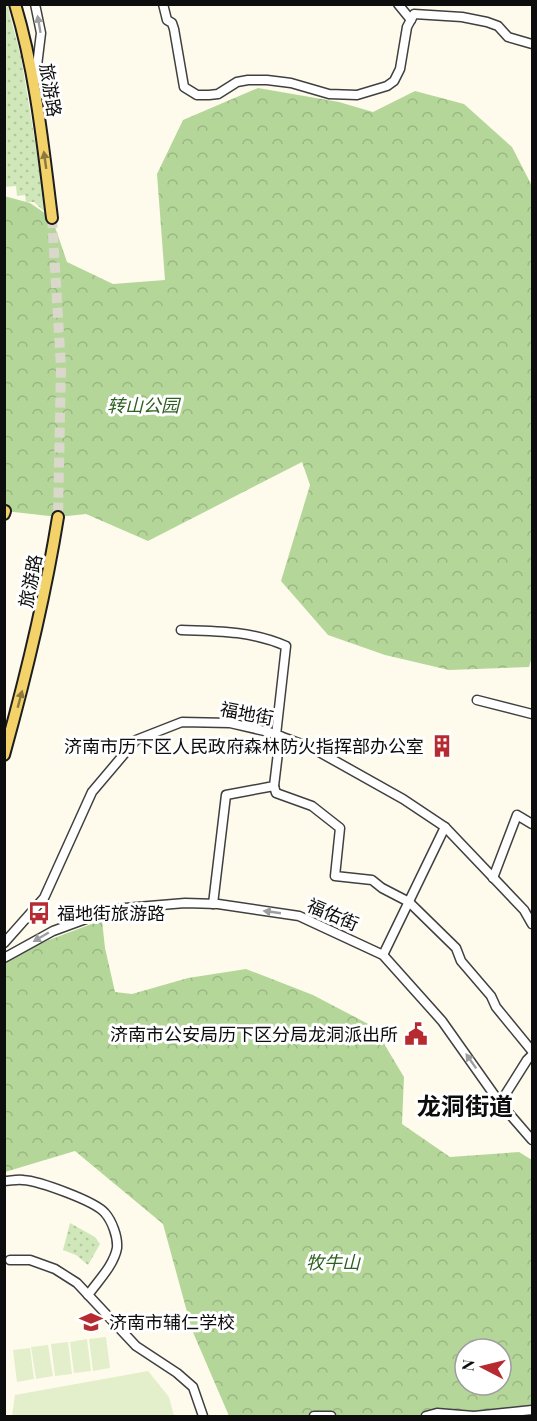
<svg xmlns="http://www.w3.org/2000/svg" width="537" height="1421" viewBox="0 0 537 1421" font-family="'Playfair Display','Noto Sans SC',serif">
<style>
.forest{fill:url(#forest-crowns);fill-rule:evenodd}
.park{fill:url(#park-dots)}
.pitch{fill:#e2efca}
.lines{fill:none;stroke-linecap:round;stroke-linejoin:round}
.major-tunnel{stroke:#dad7cb;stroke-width:10;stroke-dasharray:10 5;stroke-linecap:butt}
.minor-casing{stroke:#404040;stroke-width:11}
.major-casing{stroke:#1e1e1e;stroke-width:14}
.minor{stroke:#fff;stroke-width:8}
.major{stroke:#f2d269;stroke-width:10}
.oneway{fill:#9e9e9e}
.oneway2{fill:#8b7940}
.labels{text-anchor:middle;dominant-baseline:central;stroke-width:6;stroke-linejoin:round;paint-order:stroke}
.street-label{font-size:18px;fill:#0d0d0d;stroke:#fff}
.park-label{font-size:18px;font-style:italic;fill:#2d6120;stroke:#fff}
.poi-label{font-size:18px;fill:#0d0d0d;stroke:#fff;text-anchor:end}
.district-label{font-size:24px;font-weight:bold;fill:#0d0d0d;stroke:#fff}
</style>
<defs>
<pattern id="forest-crowns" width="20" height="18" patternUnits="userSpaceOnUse" patternTransform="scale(1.5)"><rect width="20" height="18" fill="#b4d799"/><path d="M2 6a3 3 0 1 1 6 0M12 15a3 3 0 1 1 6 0" fill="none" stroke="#9ab783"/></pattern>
<pattern id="park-dots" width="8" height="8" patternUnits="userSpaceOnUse" patternTransform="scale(1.5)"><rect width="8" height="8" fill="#d0e7b9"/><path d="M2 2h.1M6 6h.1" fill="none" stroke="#b1c59e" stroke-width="1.8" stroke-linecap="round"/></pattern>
</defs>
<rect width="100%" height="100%" fill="#fefbed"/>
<g class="forest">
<path d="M258,88L339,102L373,112L415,91L464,104L512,147L532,186V657L529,667L449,670L385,655L328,635L281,581L310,485L302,462L148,541L86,514L58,517L5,511L4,196L30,203L52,218L67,262L113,284L165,280L157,174L183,120Z"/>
<path d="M102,920L105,948L115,992L132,994L188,978L246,969L313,995L374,1027L404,1077L402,1124L450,1157L519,1152L532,1160V1416H229L192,1330L163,1224L75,1151L5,1172V962L33,946ZM465,1349H501V1385H465Z"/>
</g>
<g class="park">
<path d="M7,4L21,57L47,214L34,202H26L25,195L17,196L16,186L5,187L4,5Z"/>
<path d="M70,1223L95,1237L100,1244L88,1265L76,1255L63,1250Z"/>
</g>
<g class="pitch">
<path d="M106,1337L110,1368L93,1371L89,1339Z"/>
<path d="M87,1339L91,1371L74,1373L70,1342Z"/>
<path d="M68,1342L72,1374L55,1376L51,1344Z"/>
<path d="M48,1345L53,1376L36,1379L31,1347Z"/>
<path d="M30,1348L34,1379L17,1382L13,1350Z"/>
<path d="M148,1371L169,1397L174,1416H12L15,1395Z"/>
</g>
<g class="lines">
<path class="major-tunnel" d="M52,218L61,367L58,517"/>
<g class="minor-casing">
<g id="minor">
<path d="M35,4L41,33L35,82"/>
<path d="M163,4L167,20L172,23L174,29L184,87L197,95H209L218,94L237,82L248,80H267L291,83L329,94L357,95L387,86L394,81L400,69L407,27L414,14L462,17L487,22L498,26L508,37L532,44"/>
<path d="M398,4L411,20"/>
<path d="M181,630C218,631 252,631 286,646L276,735"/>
<path d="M477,700L532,714"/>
<path d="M274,786L276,793L312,806L340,828L335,876L372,880L382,888L409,902L456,948L461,961L491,996L496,1007L532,1051"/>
<path d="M493,878L517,815L532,824"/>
<path d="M213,904L226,795L274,786L280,736"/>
<path d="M4,943L44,898L92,792L136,740L182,722L230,723L269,732L312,748L403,799L445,827L524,910L532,924"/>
<path d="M383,955L445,827"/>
<path d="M4,958L53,931L113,909L185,903L218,904L299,916L383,955L442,1021L500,1103L532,1140"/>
<path d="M500,1103L527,1060L532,1055"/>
<path d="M4,1181C10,1181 17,1179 23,1180C39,1181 95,1201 105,1213C112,1221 118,1237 117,1248C114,1265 98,1281 88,1295"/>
<path d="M10,1260H30L55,1269L77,1283L136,1346L177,1373L193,1387L203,1416"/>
<path d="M314,1416H331"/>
<path d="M426,1416L437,1413L474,1416L532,1410"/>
</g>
</g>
<g class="major-casing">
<g id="major">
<path d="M15,4C36,74 43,146 52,218"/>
<path d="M4,514L5,511"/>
<path d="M4,755C26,676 45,598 58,517"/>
</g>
</g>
<use href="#minor" class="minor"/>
<use href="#major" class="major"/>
</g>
<defs><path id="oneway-solid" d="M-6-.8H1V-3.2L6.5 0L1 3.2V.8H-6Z" transform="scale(1.5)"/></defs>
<g class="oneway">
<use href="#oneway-solid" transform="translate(39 24) rotate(-100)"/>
<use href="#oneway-solid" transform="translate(272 912) rotate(-172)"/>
<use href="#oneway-solid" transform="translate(41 937) rotate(150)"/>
<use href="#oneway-solid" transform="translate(471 1061) rotate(-125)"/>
</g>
<g class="oneway2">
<use href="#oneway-solid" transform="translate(45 160) rotate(-98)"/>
<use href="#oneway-solid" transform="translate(20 699) rotate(-75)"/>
</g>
<defs>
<g id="building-bare" transform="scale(1.8)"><path d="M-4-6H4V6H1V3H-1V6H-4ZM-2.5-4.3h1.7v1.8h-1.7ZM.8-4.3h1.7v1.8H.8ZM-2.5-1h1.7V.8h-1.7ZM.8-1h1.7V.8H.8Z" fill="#b62b31" stroke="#fff" stroke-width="2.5" paint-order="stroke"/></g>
<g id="bus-bare" transform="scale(1.8)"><path d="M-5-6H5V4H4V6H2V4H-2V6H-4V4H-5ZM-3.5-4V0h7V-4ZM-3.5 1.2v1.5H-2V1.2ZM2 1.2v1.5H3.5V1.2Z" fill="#b62b31" stroke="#fff" stroke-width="2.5" paint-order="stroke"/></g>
<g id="civic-bare" transform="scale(1.8)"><path d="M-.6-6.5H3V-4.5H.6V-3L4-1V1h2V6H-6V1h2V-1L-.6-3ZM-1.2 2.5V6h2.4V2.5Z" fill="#b62b31" stroke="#fff" stroke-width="2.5" paint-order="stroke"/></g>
<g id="school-bare" transform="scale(1.8)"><path d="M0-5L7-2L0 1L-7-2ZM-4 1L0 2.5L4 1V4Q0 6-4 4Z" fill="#b62b31" stroke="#fff" stroke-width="2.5" paint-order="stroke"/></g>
</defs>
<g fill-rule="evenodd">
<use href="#building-bare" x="442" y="746"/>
<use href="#bus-bare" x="39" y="913"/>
<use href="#civic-bare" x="416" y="1034"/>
<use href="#school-bare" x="91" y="1322"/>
</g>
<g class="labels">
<g class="street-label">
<text transform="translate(51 90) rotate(81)">旅游路</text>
<text transform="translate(30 581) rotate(-79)">旅游路</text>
<text transform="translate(247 713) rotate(11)">福地街</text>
<text transform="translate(333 914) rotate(23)">福佑街</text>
</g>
<g class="park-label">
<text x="143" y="405">转山公园</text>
<text x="333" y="1262">牧牛山</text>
</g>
<g class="poi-label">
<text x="424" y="746">济南市历下区人民政府森林防火指挥部办公室</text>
<text x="57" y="913" text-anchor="start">福地街旅游路</text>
<text x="398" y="1034">济南市公安局历下区分局龙洞派出所</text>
<text x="109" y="1322" text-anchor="start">济南市辅仁学校</text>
</g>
<g class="district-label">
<text x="465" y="1105">龙洞街道</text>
</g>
</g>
<rect width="537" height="1421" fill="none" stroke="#0d0d0d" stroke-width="12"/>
<g transform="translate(483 1367) rotate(277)"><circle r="28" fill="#ffffff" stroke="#9e9e9e" stroke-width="1.5"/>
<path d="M0-4.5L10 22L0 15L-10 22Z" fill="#b62b31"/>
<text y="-9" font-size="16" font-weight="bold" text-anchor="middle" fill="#0d0d0d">N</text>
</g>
</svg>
